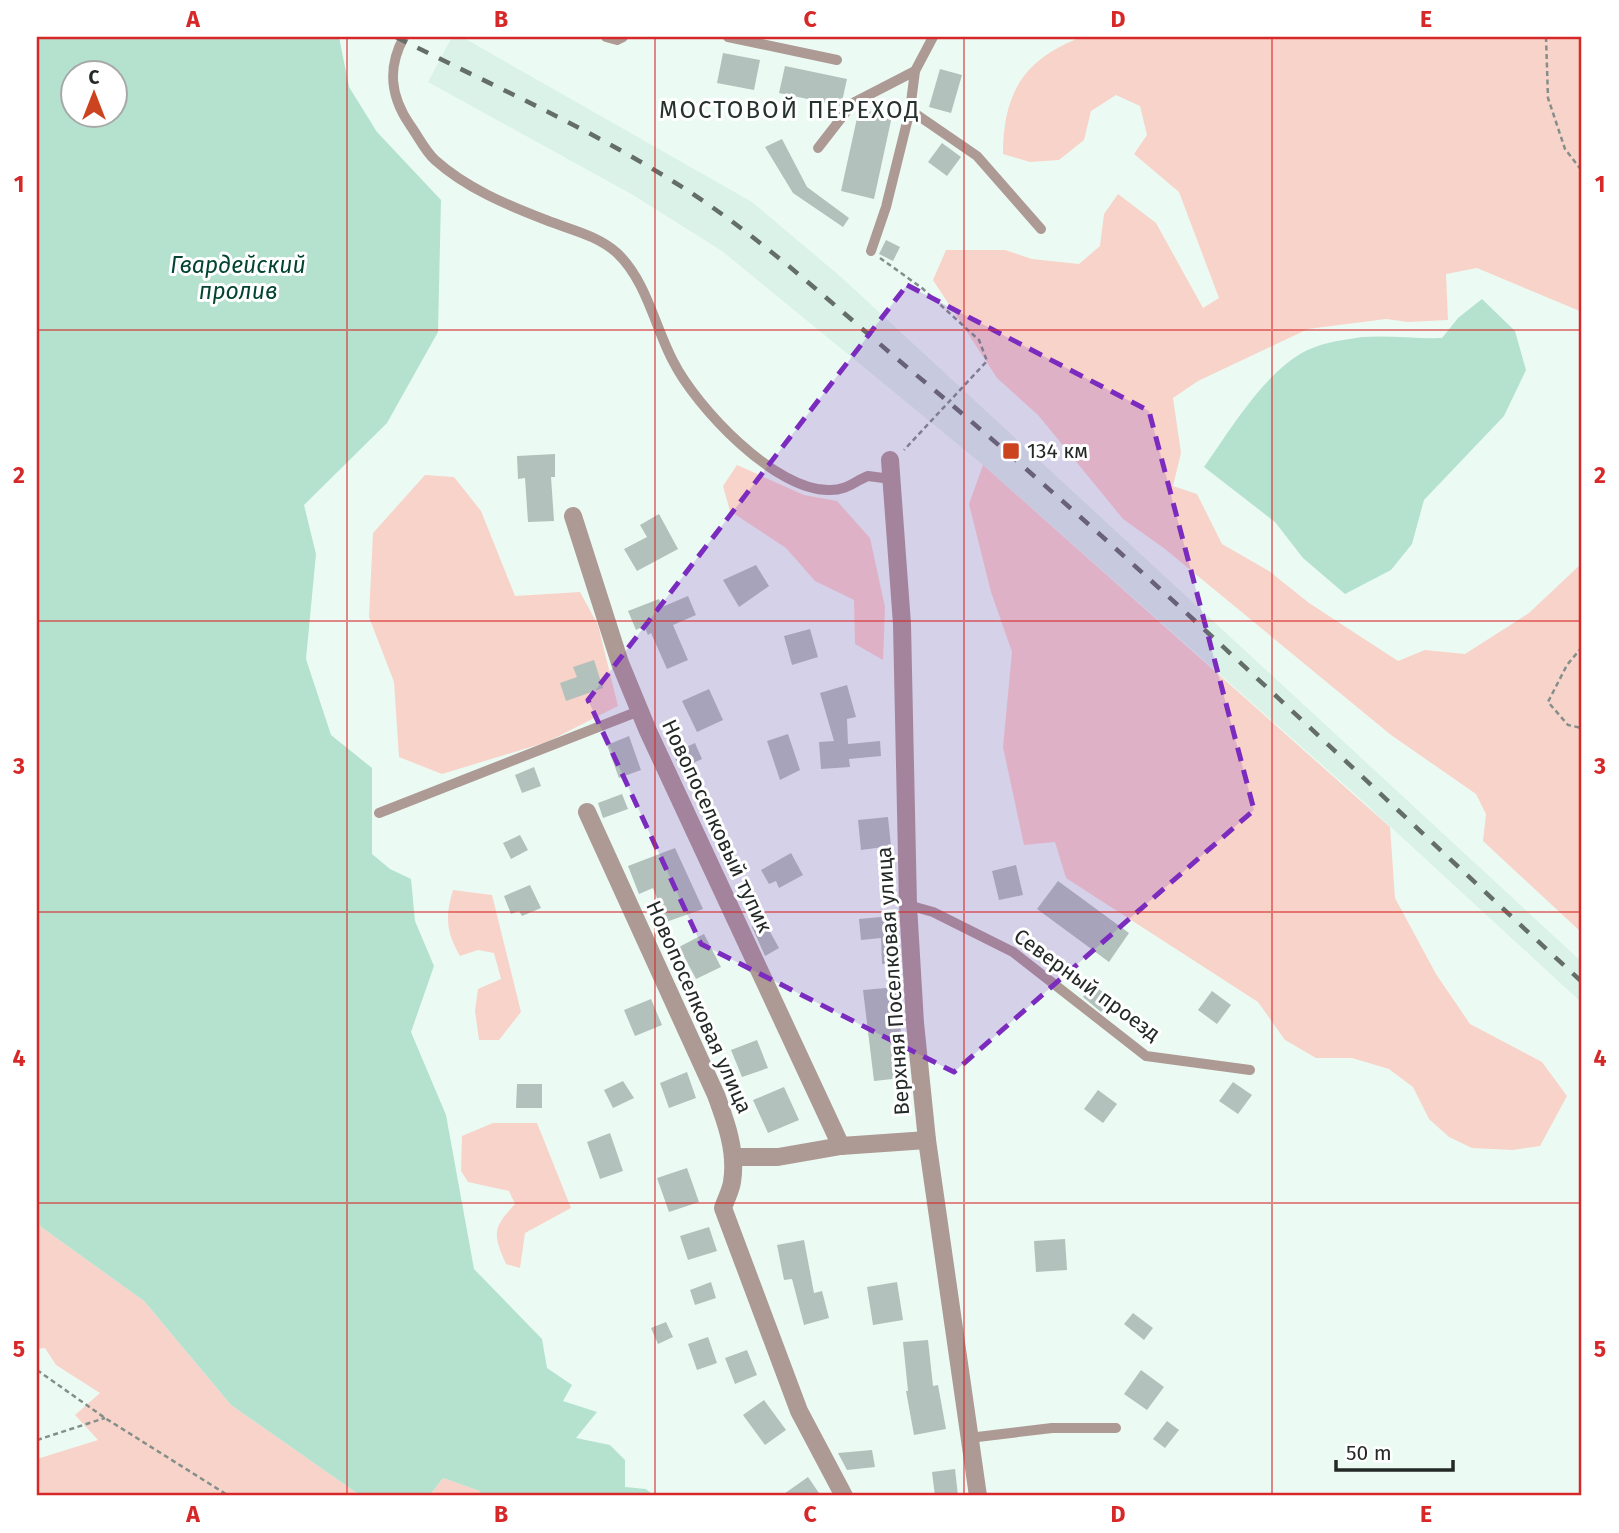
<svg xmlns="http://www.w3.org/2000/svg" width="1619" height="1533" font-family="'Fira Sans',sans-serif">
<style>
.built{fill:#daf2e7}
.green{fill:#f8d3c9}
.water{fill:#b4e2cf;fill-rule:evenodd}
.building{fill:#b2c1bb}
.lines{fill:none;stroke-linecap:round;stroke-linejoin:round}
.path{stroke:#848f8a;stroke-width:2.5;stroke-dasharray:5 3.5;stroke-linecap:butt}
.service{stroke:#ae9a95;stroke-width:10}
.minor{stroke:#ae9a95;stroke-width:18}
.rail{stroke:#646d69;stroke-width:4.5;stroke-dasharray:12 12;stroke-linecap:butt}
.marked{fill:#7b2cbf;fill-opacity:0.2;stroke:#7b2cbf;stroke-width:5;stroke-dasharray:14 9;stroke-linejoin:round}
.grid{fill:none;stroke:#d62828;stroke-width:2;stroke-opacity:0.55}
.poi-dot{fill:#cc4320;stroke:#fff;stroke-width:2.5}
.labels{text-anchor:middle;stroke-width:6;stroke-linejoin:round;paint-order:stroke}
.poi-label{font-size:21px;fill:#232927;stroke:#fff;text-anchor:start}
.street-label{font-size:21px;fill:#232927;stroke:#fff}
.water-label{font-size:23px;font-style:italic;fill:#044432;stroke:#fff}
.quarter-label{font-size:24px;letter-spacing:2px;fill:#26322d;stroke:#fff}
.neatline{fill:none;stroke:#d62828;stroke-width:2.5}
.grid-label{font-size:23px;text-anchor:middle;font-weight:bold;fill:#d62828}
</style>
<rect width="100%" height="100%" fill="#ebfbf4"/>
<!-- built -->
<polygon class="built" points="452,37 462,37 752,202 841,277 1582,962 1582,1003 1355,794 983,465 722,251 633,195 428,82"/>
<!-- green -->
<g class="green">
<path d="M 1082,37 L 1582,37 L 1582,312 L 1477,268 L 1446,274 L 1448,320 L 1408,322 L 1386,319 L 1308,329 L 1198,381 L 1173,398 L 1181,453 L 1173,486 L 1197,494 L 1222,544 L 1269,571 L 1309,603 L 1398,661 L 1425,650 L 1465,654 L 1529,613 L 1582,563 L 1582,933 L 1483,841 L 1486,814 L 1476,794 L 1391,735 L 1165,549 L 1123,519 L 1038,415 L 997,378 L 933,280 L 946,250 L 1005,250 L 1032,259 L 1079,264 L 1100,246 L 1104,214 L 1118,194 L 1156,223 L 1203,308 L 1219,298 L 1179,192 L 1134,154 L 1147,135 L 1140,106 L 1116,95 L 1091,111 L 1084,140 L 1059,160 L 1030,162 L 1003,154 C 1003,92 1025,58 1082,37 Z"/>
<polygon points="737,465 804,495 837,501 870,538 885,607 883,660 855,644 854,600 815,581 786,548 730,511 723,486"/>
<polygon points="983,465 1390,827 1395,898 1436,974 1470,1024 1542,1062 1567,1096 1540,1146 1513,1150 1472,1148 1449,1137 1429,1119 1413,1087 1389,1069 1352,1058 1316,1058 1285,1040 1258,1002 1066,878 1055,842 1024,845 1003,747 1012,652 991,592 969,504"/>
<polygon points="425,475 454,477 481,511 515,596 580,592 598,625 618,706 547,742 442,774 399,757 394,682 369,617 373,533"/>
<path d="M 453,890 L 492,895 L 521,1012 L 499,1040 L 479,1040 L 475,1011 L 478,989 L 501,979 L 494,953 L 478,950 L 460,956 C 446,931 445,917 453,890 Z"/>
<path d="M 493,1123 L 537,1123 L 571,1208 L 525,1233 L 520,1268 L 506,1264 C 493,1234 492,1229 515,1204 L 509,1191 L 468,1182 L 461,1171 L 462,1136 Z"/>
<polygon points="37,1224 144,1301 231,1405 361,1496 37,1496 37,1459 98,1440 75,1415 100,1393 56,1365 45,1348 37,1349"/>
<polygon points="443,1478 481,1491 480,1496 429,1496"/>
</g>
<!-- water -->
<g class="water">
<path d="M 37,37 L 339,37 L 349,87 L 377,132 L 441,200 L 438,332 L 387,423 L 304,505 L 316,554 L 306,659 L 331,735 L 372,768 L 372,854 L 390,869 L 411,879 L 415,921 L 434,966 L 411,1032 L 446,1115 L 474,1269 L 542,1339 L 547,1368 L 572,1385 L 563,1401 L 597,1412 L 576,1438 L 610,1445 L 625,1460 L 625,1487 L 646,1489 L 654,1496 L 480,1496 L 480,1491 L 443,1478 L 429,1496 L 361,1496 L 231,1405 L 144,1301 L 37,1224 ZM 74,74 L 116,74 L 116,116 L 74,116 Z"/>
<path d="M 1482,299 L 1515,331 L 1526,370 L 1504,416 L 1424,500 L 1412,544 L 1391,570 L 1345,594 L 1303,558 L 1275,522 L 1204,467 C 1231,429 1260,379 1300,354 C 1318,343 1342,340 1362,337 C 1388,335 1416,339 1442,338 L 1458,318 Z"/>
</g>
<!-- building -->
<g class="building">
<polygon points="723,53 760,60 754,90 717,83"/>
<polygon points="785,66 847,79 841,106 779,93"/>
<polygon points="940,69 962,75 951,113 929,107"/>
<polygon points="859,109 892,116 874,199 841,191"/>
<polygon points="782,139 807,187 849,218 843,227 793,193 765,147"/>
<polygon points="942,143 961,157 947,176 928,162"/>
<polygon points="886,240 900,247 893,261 879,254"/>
<polygon points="555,454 555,477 551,477 554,521 528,522 525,478 518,479 517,456"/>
<polygon points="659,514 678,549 637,571 624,549 647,537 640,525"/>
<polygon points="756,565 769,586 739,607 723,580"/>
<polygon points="688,596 696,615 673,625 688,660 667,669 651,633 648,635 644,626 636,630 628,611 659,599 662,607"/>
<polygon points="810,629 818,657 792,665 784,636"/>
<polygon points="594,660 603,688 566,701 560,683 577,677 573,667"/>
<polygon points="847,685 856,717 847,719 848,744 880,741 881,756 849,759 850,767 821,769 819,742 834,741 820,693"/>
<polygon points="709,689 723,720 697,732 682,701"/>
<polygon points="788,734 800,770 780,780 767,741"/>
<polygon points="629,736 641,770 619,778 607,745"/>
<polygon points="695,743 702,759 680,769 673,753"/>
<polygon points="534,767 541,786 522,793 515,775"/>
<polygon points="622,794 628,809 603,818 598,803"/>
<polygon points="888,817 891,846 861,850 858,820"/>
<polygon points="520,835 528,850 511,859 503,843"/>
<polygon points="675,848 703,909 666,922 653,888 639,894 628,866"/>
<polygon points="791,853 803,875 779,888 776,881 769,884 761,870"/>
<polygon points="1016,865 1023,895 999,900 992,871"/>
<polygon points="1058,881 1129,933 1109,962 1037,909"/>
<polygon points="530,885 541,908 522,916 519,911 511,914 504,896"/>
<polygon points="891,916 893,940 899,939 900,963 882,964 881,938 861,940 859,919"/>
<polygon points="764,921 779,948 765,956 752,927"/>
<polygon points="704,934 721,967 696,979 679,947"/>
<polygon points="1092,984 1111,998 1101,1012 1083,997"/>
<polygon points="897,987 901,1033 905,1033 906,1051 900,1051 902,1078 874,1081 863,990"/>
<polygon points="1212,991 1231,1005 1217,1024 1198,1010"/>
<polygon points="651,999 662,1025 635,1036 624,1010"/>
<polygon points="757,1040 768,1068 742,1077 731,1050"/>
<polygon points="687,1072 696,1098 669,1108 660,1083"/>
<polygon points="623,1081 634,1098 613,1108 604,1090"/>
<polygon points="1233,1082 1252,1095 1238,1114 1219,1101"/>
<polygon points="517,1084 542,1084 542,1108 516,1108"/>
<polygon points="784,1087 799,1120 768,1133 753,1100"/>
<polygon points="1098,1090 1117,1104 1103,1123 1084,1109"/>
<polygon points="610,1133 623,1171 600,1179 587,1142"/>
<polygon points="687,1168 699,1202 669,1212 657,1178"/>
<polygon points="709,1227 717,1251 688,1260 680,1236"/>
<polygon points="1065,1239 1067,1270 1036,1272 1034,1241"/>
<polygon points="804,1240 814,1293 822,1291 829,1318 804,1325 792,1279 784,1280 777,1245"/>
<polygon points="711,1282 716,1298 695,1305 690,1290"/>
<polygon points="897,1282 903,1320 873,1325 867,1287"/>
<polygon points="1133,1313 1153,1328 1144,1340 1124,1324"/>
<polygon points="666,1322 673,1337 658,1344 651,1328"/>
<polygon points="708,1337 717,1363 697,1370 688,1344"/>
<polygon points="928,1340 933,1386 938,1385 946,1429 914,1435 906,1391 908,1391 903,1342"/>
<polygon points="747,1350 757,1375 735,1384 725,1358"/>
<polygon points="1141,1370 1164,1387 1147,1410 1124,1394"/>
<polygon points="764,1400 786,1430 765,1445 743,1415"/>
<polygon points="1167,1421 1179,1430 1165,1448 1153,1439"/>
<polygon points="872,1450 875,1467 847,1470 838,1453"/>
<polygon points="955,1469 958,1496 935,1496 932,1472"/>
<polygon points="808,1477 821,1496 781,1496"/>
</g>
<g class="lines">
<!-- path -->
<g class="path">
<polyline points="1546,37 1548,98 1565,149 1582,171"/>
<polyline points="880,258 922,288 979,340 987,361 904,450"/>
<polyline points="1582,647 1567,665 1548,702 1568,725 1582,728"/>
<polyline points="37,1370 105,1418 229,1496"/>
<polyline points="37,1440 105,1418"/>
</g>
<!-- service -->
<g class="service">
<path d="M 404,37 C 387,68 390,96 410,125 C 418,136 425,151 435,160 C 466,188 507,205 546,220 C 571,230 597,235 617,253 C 646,280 655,327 673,361 C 696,407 776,492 830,490 C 847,490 853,482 868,476 L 891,479"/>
<polyline points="606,37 617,40 623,37"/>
<polyline points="728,37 837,60"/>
<polyline points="910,110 977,156 1041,229"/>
<polyline points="818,148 853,103 915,71"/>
<polyline points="871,251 886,207 910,110 915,71 933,37"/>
<polyline points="379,813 639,711"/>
<polyline points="908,905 933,912 1013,952 1146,1056 1250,1070"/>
<polyline points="969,1438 1052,1428 1116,1428"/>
</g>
<!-- minor -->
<g class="minor">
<polyline points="890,460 902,624 908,905 915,1023 927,1140 978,1496"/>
<polyline points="573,516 620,663 648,731 841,1146"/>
<path d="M 587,812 L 716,1095 C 726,1122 737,1152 732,1182 C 731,1190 726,1199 723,1208 L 799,1411 L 844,1496"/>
<polyline points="733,1157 778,1157 841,1146 927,1140"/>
</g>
<!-- rail -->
<path class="rail" d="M 396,37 C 489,84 585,126 674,182 C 760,235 836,308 914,373 C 1145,566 1361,778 1582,982"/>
</g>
<!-- marked area -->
<path class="marked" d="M 907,285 L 1149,411 L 1254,810 L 954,1072 L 701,944 L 588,700 Z"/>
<!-- grid -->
<path class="grid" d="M 347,37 L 347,1496M 655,37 L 655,1496M 964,37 L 964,1496M 1272,37 L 1272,1496M 37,330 L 1582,330M 37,621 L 1582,621M 37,912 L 1582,912M 37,1203 L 1582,1203"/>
<!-- markers -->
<rect class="poi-dot" x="1002" y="442" width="18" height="18" rx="3.5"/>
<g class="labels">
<!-- poi labels -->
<g class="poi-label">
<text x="1027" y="458">134 км</text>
</g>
<!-- street labels -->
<g class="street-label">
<text transform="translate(717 826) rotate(65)" y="7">Новопоселковый тупик</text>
<text transform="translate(893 981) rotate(-94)" y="7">Верхняя Поселковая улица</text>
<text transform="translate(1087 985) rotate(36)" y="7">Северный проезд</text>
<text transform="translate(699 1007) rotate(66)" y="7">Новопоселковая улица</text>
</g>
<!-- water labels -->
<g class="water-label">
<text x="238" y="273">Гвардейский<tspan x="238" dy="26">пролив</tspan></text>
</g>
<!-- quarter labels -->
<g class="quarter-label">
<text x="790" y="118">МОСТОВОЙ ПЕРЕХОД</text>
</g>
</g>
<!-- border -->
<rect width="1619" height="1533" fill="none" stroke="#ffffff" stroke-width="77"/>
<!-- north arrow -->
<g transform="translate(94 94)"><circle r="33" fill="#ffffff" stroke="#a7a9a9" stroke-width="2"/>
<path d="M0-5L12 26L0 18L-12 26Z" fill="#cc4320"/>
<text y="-10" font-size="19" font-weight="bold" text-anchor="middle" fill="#232927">С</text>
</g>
<!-- scale -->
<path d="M1336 1460v10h117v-10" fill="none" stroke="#232927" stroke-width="3.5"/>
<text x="1346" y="1460" font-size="21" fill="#232927" stroke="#ffffff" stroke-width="5" paint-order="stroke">50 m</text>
<rect x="38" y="38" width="1542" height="1456" class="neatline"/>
<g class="grid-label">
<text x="193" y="27">A</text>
<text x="501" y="27">B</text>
<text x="810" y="27">C</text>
<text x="1118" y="27">D</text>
<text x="1426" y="27">E</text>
<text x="19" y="192">1</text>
<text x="1600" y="192">1</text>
<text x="19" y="483">2</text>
<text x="1600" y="483">2</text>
<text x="19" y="774">3</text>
<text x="1600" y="774">3</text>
<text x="19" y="1066">4</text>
<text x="1600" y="1066">4</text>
<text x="19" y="1357">5</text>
<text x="1600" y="1357">5</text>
<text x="193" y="1522">A</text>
<text x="501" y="1522">B</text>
<text x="810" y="1522">C</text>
<text x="1118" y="1522">D</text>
<text x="1426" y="1522">E</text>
</g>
</svg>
